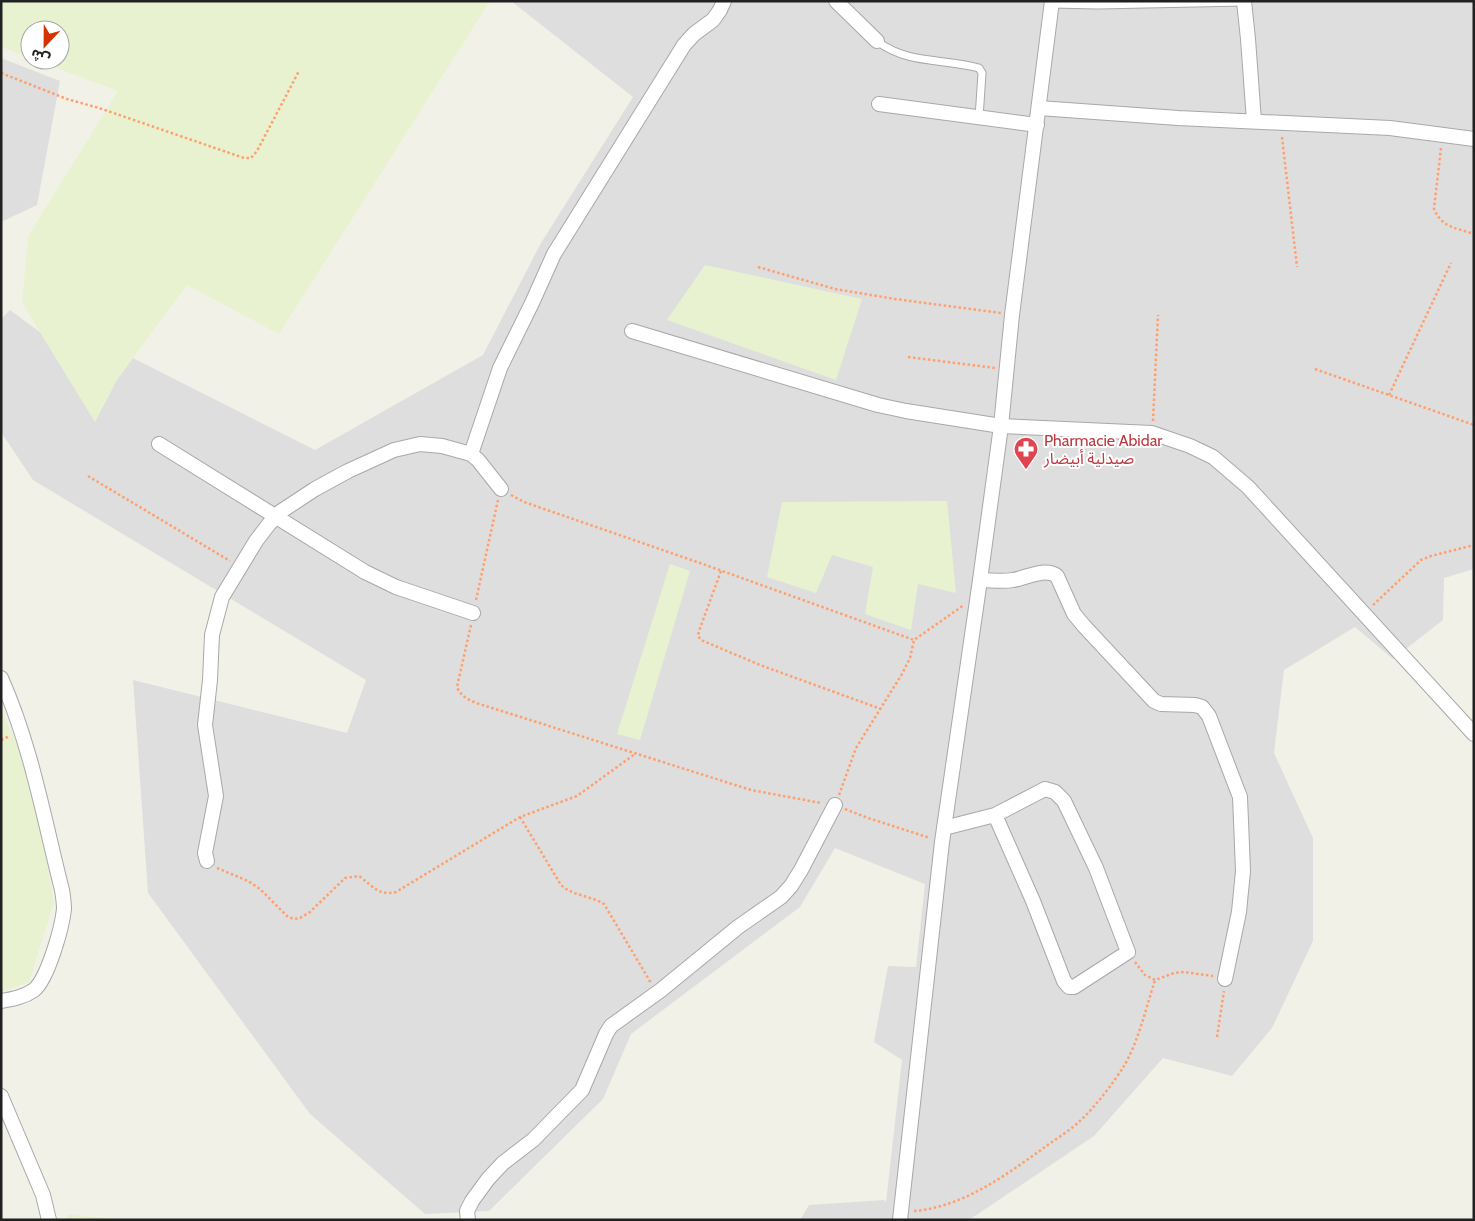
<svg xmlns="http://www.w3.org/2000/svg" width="1475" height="1221" font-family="Cabin,'Noto Sans Arabic',sans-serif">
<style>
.residential{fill:#dfdede}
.farmland{fill:#e8f2d1}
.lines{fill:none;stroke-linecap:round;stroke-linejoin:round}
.service-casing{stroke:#a8a8a8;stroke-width:9}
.minor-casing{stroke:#a8a8a8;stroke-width:16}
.path{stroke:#ff9f6c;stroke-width:2.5;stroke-dasharray:2.5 2.5;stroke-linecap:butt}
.service{stroke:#fff;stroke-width:7}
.minor{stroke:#fff;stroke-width:14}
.labels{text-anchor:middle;stroke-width:4;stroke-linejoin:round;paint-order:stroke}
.health-label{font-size:16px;fill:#be3a42;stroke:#fff;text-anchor:start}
</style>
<rect width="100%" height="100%" fill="#f2f1e7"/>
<!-- residential -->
<g class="residential">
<polygon points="511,1 1474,1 1474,569 1444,578 1443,620 1393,659 1355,627 1284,670 1274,753 1313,838 1313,941 1272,1028 1232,1076 1163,1058 1094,1136 972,1218 962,1220 800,1220 809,1205 884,1200 886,1202 902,1060 874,1042 888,966 916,967 925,884 835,848 800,907 631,1034 603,1099 489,1211 425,1214 310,1114 148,893 133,680 347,733 366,680 33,480 1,432 1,319 10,310 99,376 115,349 315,450 483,355 541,243 633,97"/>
<polygon points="1,58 60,81 37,205 1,222"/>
</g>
<!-- farmland -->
<g class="farmland">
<polygon points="1,1 490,1 279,334 187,285 117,380 95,422 22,303 28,236 118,91 35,60 60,60 60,30 30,30 30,58 1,47"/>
<polygon points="705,265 862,299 836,380 667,320"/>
<polygon points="947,501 956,593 918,584 911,630 865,614 873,567 832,555 816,593 767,577 782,502"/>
<polygon points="670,564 690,571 640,740 617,734"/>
<polygon points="1,709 32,777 54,902 29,982 1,992"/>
<polygon points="67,1214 119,1220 67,1220"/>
</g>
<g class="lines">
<defs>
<g id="service">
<polyline points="1052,4 1098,5 1244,2"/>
<path d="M 877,41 C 908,65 944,58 979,68 L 982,73 L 979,118"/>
</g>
<g id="minor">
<polyline points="836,1 877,41"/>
<polyline points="1244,1 1248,39 1254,121"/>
<polyline points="879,104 1037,125"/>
<polyline points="1039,108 1178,118 1390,128 1474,139"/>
<polyline points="632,331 878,405 906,411 1001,426 1152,433 1190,446 1213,457 1248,487 1474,734"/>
<polyline points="159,444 365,572 396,587 473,613"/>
<polyline points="471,454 500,368 532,303 554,254 684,45 694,34 713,20 720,10 724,1"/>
<path d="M 980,580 C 991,580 1002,582 1013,580 C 1026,578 1045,567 1057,576 L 1074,614 L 1084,626 L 1154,701 L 1161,704 L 1195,705 L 1202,707 L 1209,716 L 1240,797 L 1241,821 L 1243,871 L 1239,912 L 1225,979"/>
<path d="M 1,678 C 31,745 44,819 62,890 C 63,896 64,903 64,909 C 62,928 48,978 34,990 C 24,997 13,999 1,1001"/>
<polyline points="944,828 995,815 1045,789 1055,792 1064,801 1096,868 1128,952 1074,987 1069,987 1064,981 1033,901 995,815"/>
<polyline points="207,861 205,853 216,796 205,725 210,680 212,635 222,597 256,541 269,524 280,512 315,489 348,471 394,450 420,444 442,446 471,454 478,460 501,489"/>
<polyline points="1,1096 43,1195 49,1220"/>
<polyline points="468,1220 467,1211 472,1201 488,1179 503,1163 533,1140 582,1090 606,1034 611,1026 661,990 738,927 781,897 791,886 801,870 835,805"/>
<polyline points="900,1220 942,842 980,580 1001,426 1012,315 1052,1"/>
</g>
</defs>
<!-- service casing -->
<use href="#service" class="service-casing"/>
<!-- minor casing -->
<use href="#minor" class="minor-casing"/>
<!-- path -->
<g class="path">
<polyline points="1,73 67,99 99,108 244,158 251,158 257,151 299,71"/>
<polyline points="1282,137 1297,267"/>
<path d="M 1441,148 L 1434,209 C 1442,228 1457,228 1474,234"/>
<polyline points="758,267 835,289 895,299 1001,313"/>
<polyline points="908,357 995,368"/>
<polyline points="1315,369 1474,425"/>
<polyline points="1389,395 1451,263"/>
<polyline points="1153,421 1158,315"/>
<polyline points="88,476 230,561"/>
<polyline points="511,495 524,502 700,563 914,640"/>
<polyline points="721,571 699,631 698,636 701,640 760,665 881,709"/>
<polyline points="476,600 498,500"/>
<polyline points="1373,605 1421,560 1431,556 1474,545"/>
<path d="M 471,625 L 457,687 C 462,700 477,703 489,707 L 751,790 L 821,803"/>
<polyline points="1,740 10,736"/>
<polyline points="839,795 856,748 902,674 910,658 914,640 964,605"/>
<polyline points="845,809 868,818 930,838"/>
<path d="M 520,817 L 561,885 C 573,896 589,895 604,904 L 651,983"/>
<path d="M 217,868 L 248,881 L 260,889 L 288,917 L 294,919 L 300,918 L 310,912 L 345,878 L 359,876 C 373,886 378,896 396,892 L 520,817 L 577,796 L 635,754"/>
<polyline points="1135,962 1145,975 1155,980 1174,973 1184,972 1213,976"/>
<polyline points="1217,1037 1224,991"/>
<path d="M 914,1211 C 963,1207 1006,1175 1045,1147 C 1057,1138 1071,1130 1081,1120 C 1096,1106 1114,1082 1124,1066 C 1139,1040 1146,1008 1155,980"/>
</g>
<!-- service -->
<use href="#service" class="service"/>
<!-- minor -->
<use href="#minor" class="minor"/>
</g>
<!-- icons -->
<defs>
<symbol id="pharmacy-pin" viewBox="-11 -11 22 30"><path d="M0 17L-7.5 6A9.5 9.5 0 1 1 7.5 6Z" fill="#e0444e" stroke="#fff"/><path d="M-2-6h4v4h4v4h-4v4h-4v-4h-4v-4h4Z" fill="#fff"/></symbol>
</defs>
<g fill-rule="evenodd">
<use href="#pharmacy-pin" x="1012" y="435" width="28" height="38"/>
</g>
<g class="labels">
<!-- health labels -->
<g class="health-label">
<text x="1044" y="446">Pharmacie Abidar<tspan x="1044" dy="18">صيدلية أبيضار</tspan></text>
</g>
</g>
<!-- border -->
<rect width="1475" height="1221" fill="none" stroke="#212121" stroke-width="5"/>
<!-- north arrow -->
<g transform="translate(45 45) rotate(202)"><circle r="24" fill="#ffffff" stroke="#a6a6a6"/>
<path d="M0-4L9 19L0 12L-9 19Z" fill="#d33400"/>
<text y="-8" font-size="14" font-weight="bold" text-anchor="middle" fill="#212121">ش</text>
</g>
</svg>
